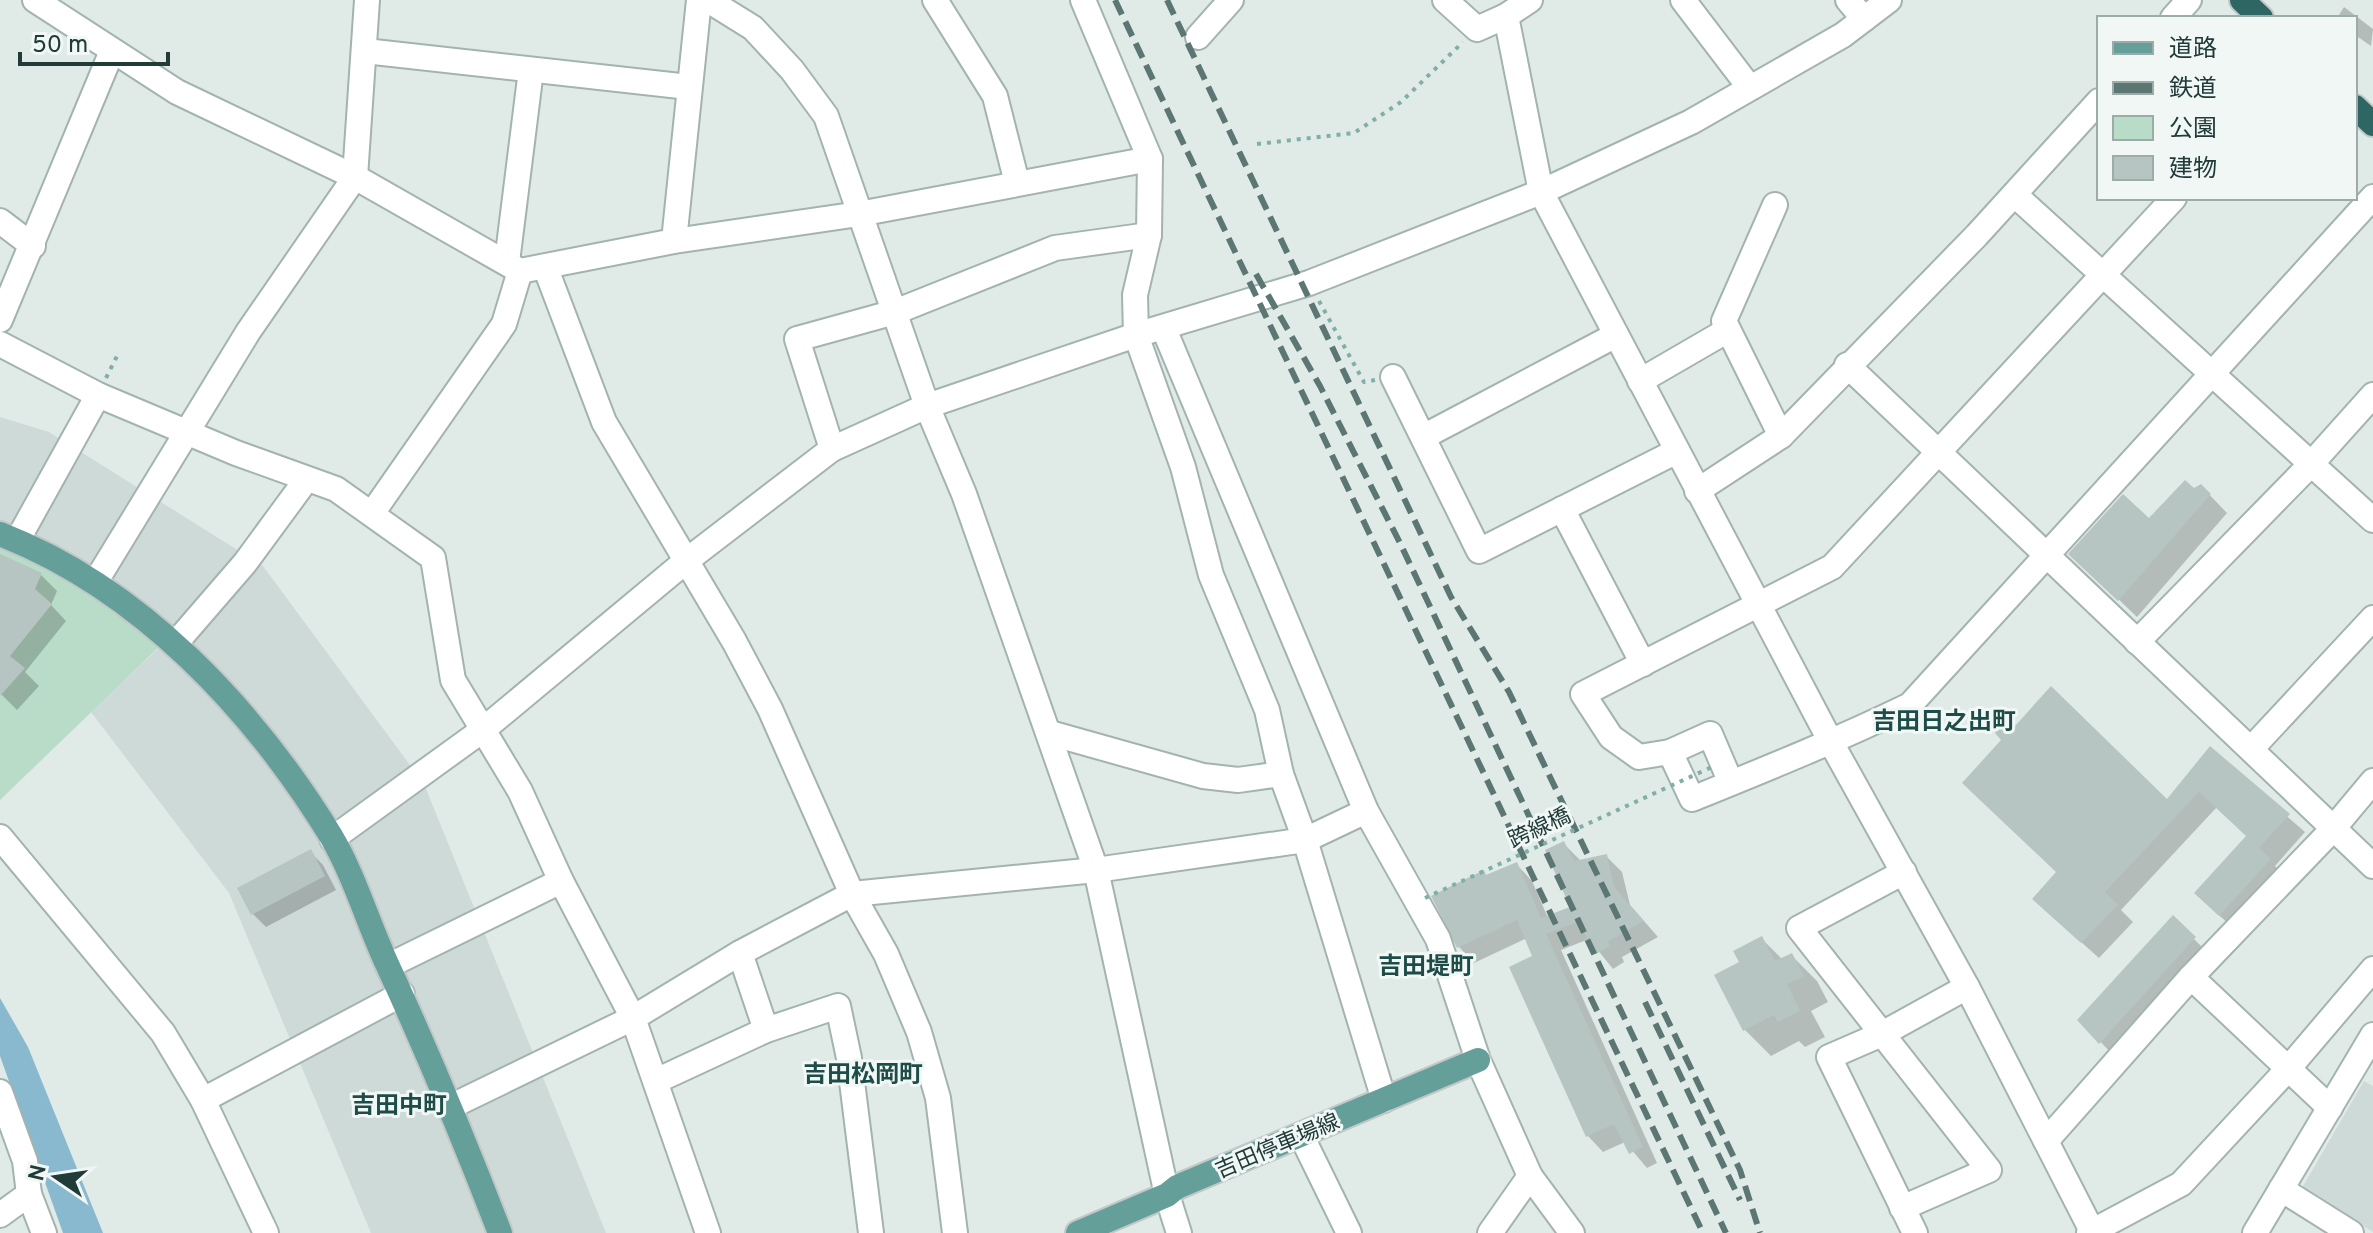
<svg xmlns="http://www.w3.org/2000/svg" width="2373" height="1233" font-family="Overpass,'Noto Sans JP',sans-serif">
<style>
.built{fill:#cedad7}
.green{fill:#b9dcc8}
.water{fill:#89b9cf}
.shadow{fill:#0003}
.building{fill:#b6c5c1}
.lines{fill:none;stroke-linecap:round;stroke-linejoin:round}
.minor-casing{stroke:#a3b3b0;stroke-width:28}
.major-casing{stroke:#c1c8c7;stroke-width:28}
.highway-casing{stroke:#c1c8c7;stroke-width:28}
.path{stroke:#81aea7;stroke-width:4;stroke-dasharray:4 6;stroke-linecap:butt}
.minor{stroke:#fff;stroke-width:24}
.major{stroke:#659f99;stroke-width:24}
.highway{stroke:#2e6663;stroke-width:24}
.rail{stroke:#5b7673;stroke-width:6;stroke-dasharray:16 8;stroke-linecap:butt}
.path-bridge{stroke:#81aea7;stroke-width:4;stroke-dasharray:4 6;stroke-linecap:butt}
.labels{text-anchor:middle;stroke-width:6;stroke-linejoin:round;paint-order:stroke}
.street-label{font-size:22px;fill:#213b38;stroke:#f0f7f5}
.neighbourhood-label{font-size:24px;font-weight:bold;fill:#1e4c48;stroke:#f0f7f5}
</style>
<rect width="100%" height="100%" fill="#e0ebe8"/>
<!-- built -->
<g class="built">
<polygon points="0,417 49,432 263,566 424,784 606,1233 371,1233 229,893 91,712 161,646 0,546"/>
<polygon points="2364,1081 2373,1086 2373,1232 2302,1188"/>
</g>
<!-- green -->
<polygon class="green" points="0,546 90,590 161,645 0,800"/>
<!-- water -->
<polygon class="water" points="0,998 28,1047 103,1233 63,1233 0,1056"/>
<!-- shadow -->
<g class="shadow">
<polygon points="2344,7 2373,29 2371,46 2355,35 2355,18 2337,18"/>
<polygon points="2201,486 2227,513 2137,617 2089,571 2149,520"/>
<polygon points="0,556 41,575 57,591 51,605 66,621 25,672 39,686 17,710 0,693"/>
<polygon points="2210,749 2305,832 2275,866 2286,877 2237,931 2213,910 2248,837 2217,807 2121,910 2133,922 2099,958 2052,916 2167,802"/>
<polygon points="1563,843 1581,861 1606,856 1622,872 1630,905 1658,937 1622,957 1624,962 1613,969 1589,939 1561,950 1657,1163 1647,1168 1625,1142 1603,1152 1588,1136 1527,938 1474,963 1459,947 1484,873 1488,877 1517,865 1532,881 1548,918 1573,908"/>
<polygon points="310,852 323,865 336,890 266,927 253,914 240,889"/>
<polygon points="2173,918 2207,952 2113,1055 2080,1020"/>
<polygon points="1762,939 1783,960 1791,955 1817,981 1828,1002 1811,1011 1825,1037 1805,1047 1799,1041 1771,1056 1745,1030 1742,963"/>
</g>
<!-- building -->
<g class="building">
<polygon points="2185,480 2194,488 2201,484 2211,494 2118,601 2068,554 2123,494 2149,518"/>
<polygon points="0,554 42,573 35,589 52,604 10,656 25,668 0,696"/>
<polygon points="2051,686 2167,799 2210,746 2290,814 2259,848 2271,859 2219,916 2194,893 2246,836 2199,792 2105,892 2118,905 2081,943 2032,899 2056,872 1962,783 2001,740 1995,733 2006,719 2015,726"/>
<polygon points="1564,841 1574,861 1607,854 1614,887 1644,921 1608,941 1610,946 1596,954 1578,922 1546,934 1643,1147 1629,1154 1614,1124 1586,1137 1509,967 1532,956 1517,920 1457,948 1431,896 1484,870 1486,875 1517,862 1541,918 1570,907 1545,850"/>
<polygon points="311,849 325,876 251,915 237,888"/>
<polygon points="2173,915 2196,937 2099,1044 2077,1020"/>
<polygon points="1762,936 1775,961 1792,953 1804,976 1787,984 1800,1011 1778,1022 1774,1015 1743,1031 1714,975 1739,962 1733,951"/>
</g>
<g class="lines">
<defs>
<g id="minor">
<polyline points="35,0 177,92 355,177 520,271 674,241 859,214 1150,159 1083,0"/>
<polyline points="708,0 753,28 792,70 826,116 927,406 964,494 1096,870 1167,1195 1179,1233"/>
<polyline points="935,0 995,96 1017,183"/>
<polyline points="1445,0 1477,29 1506,16 1530,0"/>
<polyline points="1683,0 1750,88"/>
<polyline points="1848,0 1864,19"/>
<polyline points="1506,16 1541,192 1833,746 1967,987 2093,1233"/>
<polyline points="2173,18 2189,0"/>
<polyline points="1198,37 1231,0"/>
<polyline points="365,51 689,87"/>
<polyline points="1150,159 1149,235 1135,295 1136,335 1183,467 1211,575 1267,710 1281,774 1305,840 1384,1100"/>
<polyline points="2015,195 2373,520"/>
<polyline points="1775,205 1724,321 1781,436"/>
<polyline points="0,221 33,246"/>
<polyline points="674,241 699,0"/>
<polyline points="507,262 531,70"/>
<polyline points="546,269 604,422 734,641 770,709 852,894 886,954 919,1032 938,1098 955,1233"/>
<polyline points="0,320 112,51"/>
<polyline points="1164,329 1366,811 1438,939 1478,1060 1530,1176 1572,1233"/>
<polyline points="0,344 98,395 236,453 336,489 433,558 453,680 520,791 561,881 633,1018 708,1233"/>
<polyline points="1847,365 2373,866"/>
<polyline points="1393,377 1479,551 1677,451"/>
<polyline points="1640,381 1728,330"/>
<polyline points="1423,437 1616,335"/>
<polyline points="832,449 797,339 895,312 1055,248 1149,235"/>
<polyline points="1697,491 1781,436 1977,235 2099,101"/>
<polyline points="1562,509 1643,664"/>
<polyline points="373,512 504,324 520,271"/>
<polyline points="17,541 98,395"/>
<polyline points="96,581 248,332 355,177 367,0"/>
<polyline points="2137,642 2312,463 2373,395"/>
<polyline points="175,644 245,563 306,480"/>
<polyline points="1050,733 1203,776 1238,780 1281,774"/>
<polyline points="2251,749 2373,618"/>
<polyline points="1670,752 1639,757 1611,737 1583,694 1832,567 2174,198"/>
<path d="M 1731,783 L 1710,734 L 1670,752 L 1692,799 C 1766,769 1838,740 1910,705 L 2373,197"/>
<polyline points="0,837 163,1033 203,1100 266,1233"/>
<polyline points="332,839 484,729 686,561 832,449 927,406 1136,335 1309,283 1541,192 1691,122 1843,35 1889,0"/>
<polyline points="740,953 766,1030"/>
<polyline points="388,966 561,881"/>
<polyline points="2191,977 2330,1108"/>
<polyline points="656,1081 766,1030 838,1006 849,1058 871,1233"/>
<polyline points="0,1092 25,1161 29,1194 44,1233"/>
<polyline points="203,1100 402,994"/>
<polyline points="452,1106 633,1018 740,953 852,894 1096,870 1305,840 1366,811"/>
<polyline points="1301,1135 1349,1233"/>
<polyline points="2046,1141 2191,977 2332,830 2373,781"/>
<polyline points="2281,1189 2351,1233"/>
<polyline points="1902,1208 1989,1170 1799,928 1904,872"/>
<polyline points="0,1215 29,1194"/>
<polyline points="1490,1233 1530,1176"/>
<polyline points="1915,1233 1829,1057 1882,1034 1967,987"/>
<polyline points="2089,1233 2181,1184 2288,1069 2373,969"/>
<polyline points="2255,1233 2373,1035"/>
</g>
<g id="major">
<path d="M 0,534 C 141,589 253,709 331,836 C 354,875 368,923 387,964 C 428,1053 465,1142 500,1233"/>
<polyline points="1078,1233 1167,1195 1177,1187 1478,1060"/>
</g>
<g id="highway">
<polyline points="2242,0 2261,18"/>
<polyline points="2355,107 2373,124"/>
</g>
</defs>
<!-- minor casing -->
<use href="#minor" class="minor-casing"/>
<!-- major casing -->
<use href="#major" class="major-casing"/>
<!-- highway casing -->
<use href="#highway" class="highway-casing"/>
<!-- path -->
<g class="path">
<polyline points="1257,144 1354,133 1401,102 1463,42"/>
<polyline points="1319,301 1364,382 1375,380"/>
<polyline points="106,378 119,352"/>
</g>
<!-- minor -->
<use href="#minor" class="minor"/>
<!-- major -->
<use href="#major" class="major"/>
<!-- highway -->
<use href="#highway" class="highway"/>
<!-- rail -->
<g class="rail">
<polyline points="1115,0 1703,1233"/>
<polyline points="1167,0 1451,597 1509,692 1740,1170 1760,1233"/>
<polyline points="1256,274 1320,386 1400,543 1726,1233"/>
<polyline points="1645,1002 1740,1200"/>
</g>
<!-- path-bridge -->
<polyline class="path-bridge" points="1425,898 1712,767"/>
</g>
<g class="labels">
<!-- street labels -->
<g class="street-label">
<text transform="translate(1539 827) rotate(-25)" y="8">跨線橋</text>
<text transform="translate(1277 1145) rotate(-23)" y="8">吉田停車場線</text>
</g>
<!-- neighbourhood labels -->
<g class="neighbourhood-label">
<text x="1944" y="729">吉田日之出町</text>
<text x="1426" y="974">吉田堤町</text>
<text x="863" y="1082">吉田松岡町</text>
<text x="399" y="1113">吉田中町</text>
</g>
</g>
<!-- legend -->
<rect x="2097" y="16" width="260" height="184" fill="#f0f7f5" stroke="#9daca9" stroke-width="2"/>
<rect x="2113" y="42" width="40" height="12" fill="#659f99" stroke="#9daca9" stroke-width="2"/>
<text x="2169" y="56" font-size="24" fill="#213b38">道路</text>
<rect x="2113" y="82" width="40" height="12" fill="#5b7673" stroke="#9daca9" stroke-width="2"/>
<text x="2169" y="96" font-size="24" fill="#213b38">鉄道</text>
<rect x="2113" y="116" width="40" height="24" fill="#b9dcc8" stroke="#9daca9" stroke-width="2"/>
<text x="2169" y="136" font-size="24" fill="#213b38">公園</text>
<rect x="2113" y="156" width="40" height="24" fill="#b6c5c1" stroke="#9daca9" stroke-width="2"/>
<text x="2169" y="176" font-size="24" fill="#213b38">建物</text>
<!-- north arrow -->
<g transform="translate(56 1177) rotate(283)" stroke="#f0f7f5" stroke-width="6" paint-order="stroke">
<path d="M0-6L14 30L0 20L-14 30Z" fill="#213b38"/>
<text y="-12" font-size="22" font-weight="bold" text-anchor="middle" fill="#213b38">N</text>
</g>
<!-- scale -->
<path d="M20 52v12h148v-12" fill="none" stroke="#213b38" stroke-width="4"/>
<text x="32" y="52" font-size="24" fill="#213b38" stroke="#f0f7f5" stroke-width="6" paint-order="stroke">50 m</text>
</svg>
